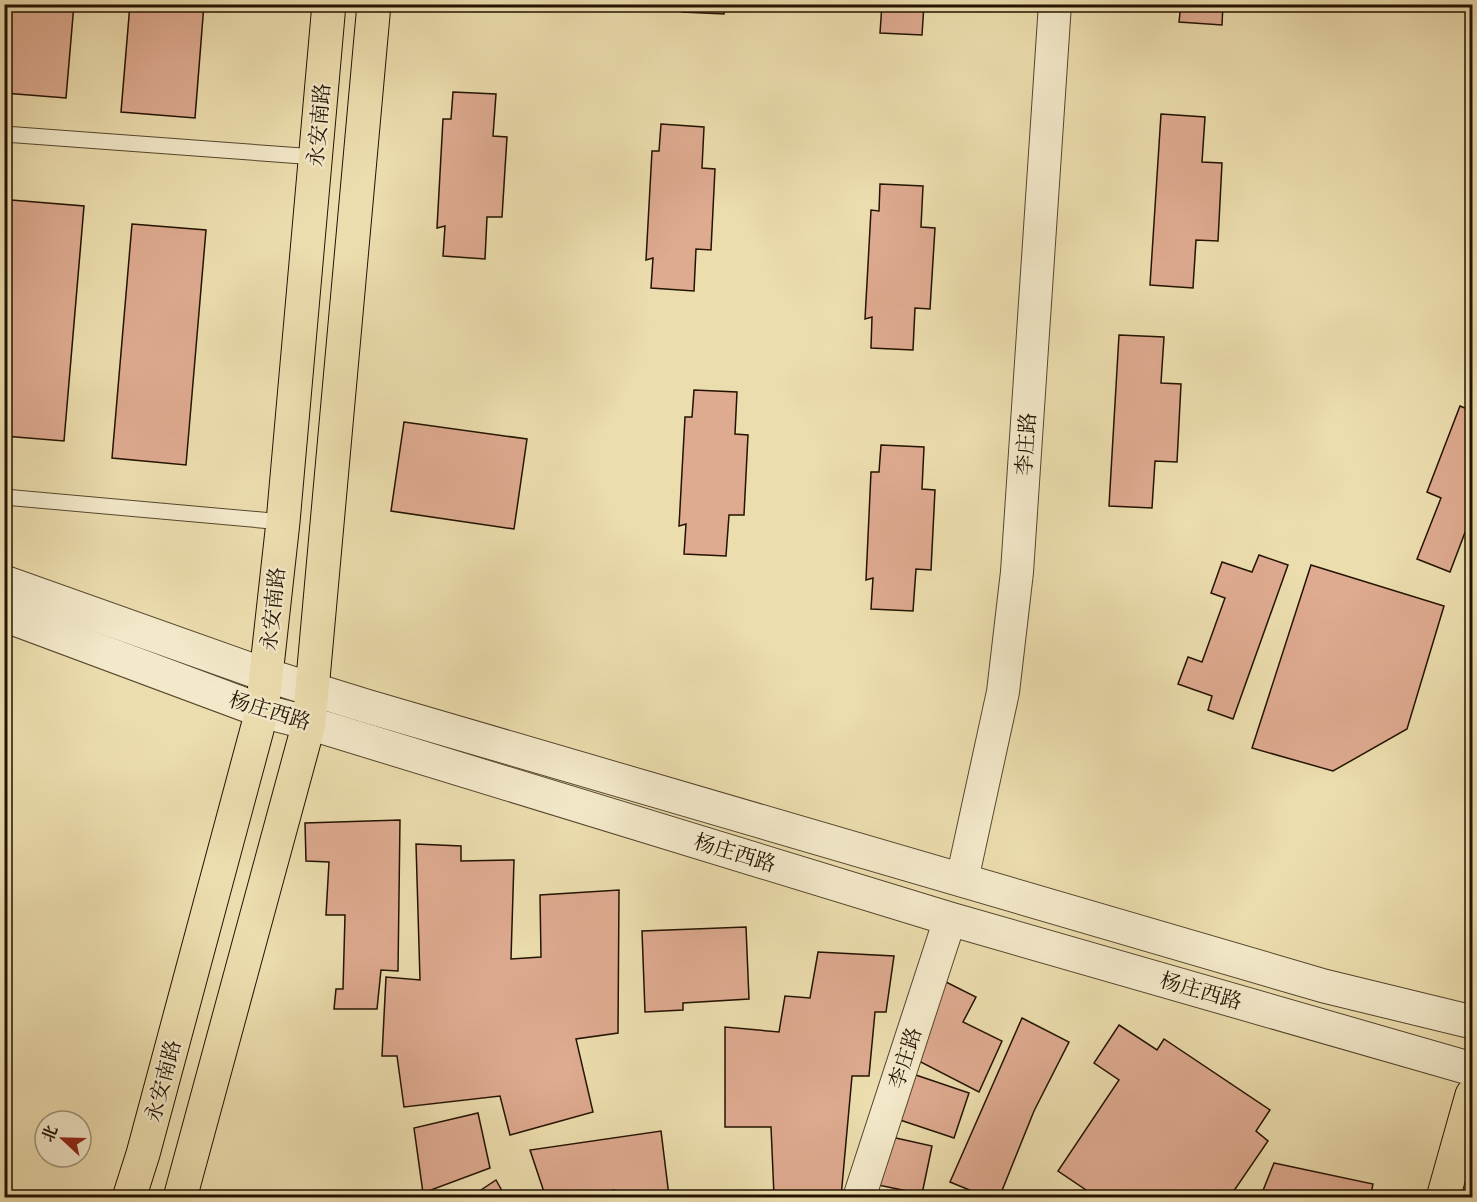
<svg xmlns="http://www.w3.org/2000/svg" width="1477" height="1202" font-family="'Gentium Book Plus','Noto Serif SC',serif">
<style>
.building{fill:#deaa90;stroke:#231300;stroke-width:1.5}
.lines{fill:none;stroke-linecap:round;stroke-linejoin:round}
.service-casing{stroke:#55462c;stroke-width:17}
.minor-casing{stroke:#55462c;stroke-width:34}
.tertiary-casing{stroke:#55462c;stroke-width:35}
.primary-casing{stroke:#231300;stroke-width:35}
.service{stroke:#f3e9ca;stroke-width:15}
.minor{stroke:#f3e9ca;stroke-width:32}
.tertiary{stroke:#f3e9ca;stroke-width:33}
.primary{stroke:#ecddae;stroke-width:33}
.labels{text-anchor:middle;stroke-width:4.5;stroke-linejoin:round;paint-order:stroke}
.street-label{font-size:21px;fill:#231300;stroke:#f3e9ca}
</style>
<rect width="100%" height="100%" fill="#ecddae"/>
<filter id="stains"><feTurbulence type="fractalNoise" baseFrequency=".00333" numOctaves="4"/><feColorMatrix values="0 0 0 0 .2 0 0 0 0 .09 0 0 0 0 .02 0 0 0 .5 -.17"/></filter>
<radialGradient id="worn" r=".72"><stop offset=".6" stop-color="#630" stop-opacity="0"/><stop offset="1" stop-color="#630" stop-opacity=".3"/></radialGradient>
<!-- building -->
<g class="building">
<polygon points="4,4 74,4 66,98 4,93"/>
<polygon points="130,4 204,4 195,118 121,112"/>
<polygon points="683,4 725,4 724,14 682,12"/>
<polygon points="882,4 924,4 922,35 880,33"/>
<polygon points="1181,4 1223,4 1222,25 1179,22"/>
<polygon points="453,92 496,94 493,136 507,137 502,217 487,217 485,259 443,256 445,226 437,228 443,119 451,119"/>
<polygon points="1161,114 1205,117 1202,162 1222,163 1218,241 1196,240 1193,288 1150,285"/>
<polygon points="661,124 704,127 702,168 715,169 711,250 696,249 694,291 651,288 653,258 646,260 652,151 659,151"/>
<polygon points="880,184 923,186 921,227 935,228 930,309 915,308 913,350 871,348 872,317 865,319 871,210 879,211"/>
<polygon points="11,200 84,206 64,441 4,436 4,271"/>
<polygon points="132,224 206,230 186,465 112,458"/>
<polygon points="1119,335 1164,337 1161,383 1181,384 1177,462 1155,461 1152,508 1109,506"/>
<polygon points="694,390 737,392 735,434 748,435 744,515 729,515 726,556 684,554 686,524 679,526 685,417 692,417"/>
<polygon points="1460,406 1472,411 1472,514 1450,572 1417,559 1441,498 1427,492"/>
<polygon points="404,422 527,439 514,529 391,511"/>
<polygon points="881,445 924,447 922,489 935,490 931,570 916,569 913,611 871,609 873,578 866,580 871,472 879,472"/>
<polygon points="1259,555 1288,565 1233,719 1208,710 1212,696 1178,684 1188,657 1202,662 1225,598 1211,593 1222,562 1252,572"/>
<polygon points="1311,565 1444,606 1407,729 1333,771 1252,748"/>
<polygon points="400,820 398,971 381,970 377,1009 334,1009 336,989 343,989 345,915 326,915 329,862 306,861 305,823"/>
<polygon points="416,844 461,846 461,861 514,860 511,959 541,957 540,895 619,890 618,1033 576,1039 593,1112 510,1135 500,1096 404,1107 397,1056 382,1056 386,977 420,980"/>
<polygon points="746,927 749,999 683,1003 683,1010 645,1012 642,931"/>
<polygon points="818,952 894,956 886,1012 875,1012 869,1076 852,1076 841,1197 774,1196 771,1127 725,1127 725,1027 779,1032 785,996 810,998"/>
<polygon points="940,979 976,997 963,1022 1002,1041 979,1092 907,1055"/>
<polygon points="1022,1018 1069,1042 1034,1111 999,1198 989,1198 950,1182"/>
<polygon points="1119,1025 1157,1050 1164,1039 1270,1110 1256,1131 1268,1141 1229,1198 1098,1198 1058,1171 1119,1080 1094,1063"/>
<polygon points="907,1072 969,1093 954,1138 894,1118"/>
<polygon points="478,1113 490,1168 423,1193 414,1128"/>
<polygon points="661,1131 669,1196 615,1198 614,1190 582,1198 546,1198 530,1150"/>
<polygon points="887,1136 932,1146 922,1194 878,1185"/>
<polygon points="1274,1163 1373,1184 1370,1198 1260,1198"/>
<polygon points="496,1180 506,1198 469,1198"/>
</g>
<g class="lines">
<defs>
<g id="service">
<polyline points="4,134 316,157"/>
<polyline points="4,497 283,522"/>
</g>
<g id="minor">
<polyline points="962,880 1003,692 1017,572 1055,4"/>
<polyline points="859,1198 950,919"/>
</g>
<g id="tertiary">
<polyline points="4,582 266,675 366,706 1324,986 1472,1022"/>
<polyline points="4,615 262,711 309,723 950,919 1472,1069"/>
</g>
<g id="primary">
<polyline points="129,1198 143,1154 262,711 283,522 329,4"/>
<polyline points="180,1198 309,723 374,4"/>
<polyline points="1443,1198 1472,1095"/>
</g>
</defs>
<!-- service casing -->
<use href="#service" class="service-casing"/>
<!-- minor casing -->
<use href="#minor" class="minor-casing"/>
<!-- tertiary casing -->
<use href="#tertiary" class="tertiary-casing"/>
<!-- primary casing -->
<use href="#primary" class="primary-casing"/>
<!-- service -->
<use href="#service" class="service"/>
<!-- minor -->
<use href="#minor" class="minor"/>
<!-- tertiary -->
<use href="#tertiary" class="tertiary"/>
<!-- primary -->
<use href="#primary" class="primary"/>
</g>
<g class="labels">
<!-- street labels -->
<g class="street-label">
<text transform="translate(319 125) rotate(-85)" y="7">永安南路</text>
<text transform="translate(1026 444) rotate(-86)" y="7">李庄路</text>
<text transform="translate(273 609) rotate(-84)" y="7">永安南路</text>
<text transform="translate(270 711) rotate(17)" y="7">杨庄西路</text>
<text transform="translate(735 853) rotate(17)" y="7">杨庄西路</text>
<text transform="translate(1201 991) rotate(16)" y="7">杨庄西路</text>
<text transform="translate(905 1058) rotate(-72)" y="7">李庄路</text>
<text transform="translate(163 1081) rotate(-75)" y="7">永安南路</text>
</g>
</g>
<!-- margin -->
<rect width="1477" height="1202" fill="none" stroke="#ecddae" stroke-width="24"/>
<rect x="6" y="6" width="1465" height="1190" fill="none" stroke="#231300" stroke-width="3"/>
<rect x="12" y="12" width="1453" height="1178" fill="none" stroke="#231300" stroke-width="1.5"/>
<!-- north arrow -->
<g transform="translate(63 1139) rotate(292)"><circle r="28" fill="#f3e9ca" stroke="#a09379" stroke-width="1.5"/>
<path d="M0-4.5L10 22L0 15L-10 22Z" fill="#8f2418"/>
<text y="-9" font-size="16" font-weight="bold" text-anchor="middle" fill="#231300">北</text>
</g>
<rect width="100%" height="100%" filter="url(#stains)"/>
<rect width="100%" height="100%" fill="url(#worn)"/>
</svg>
